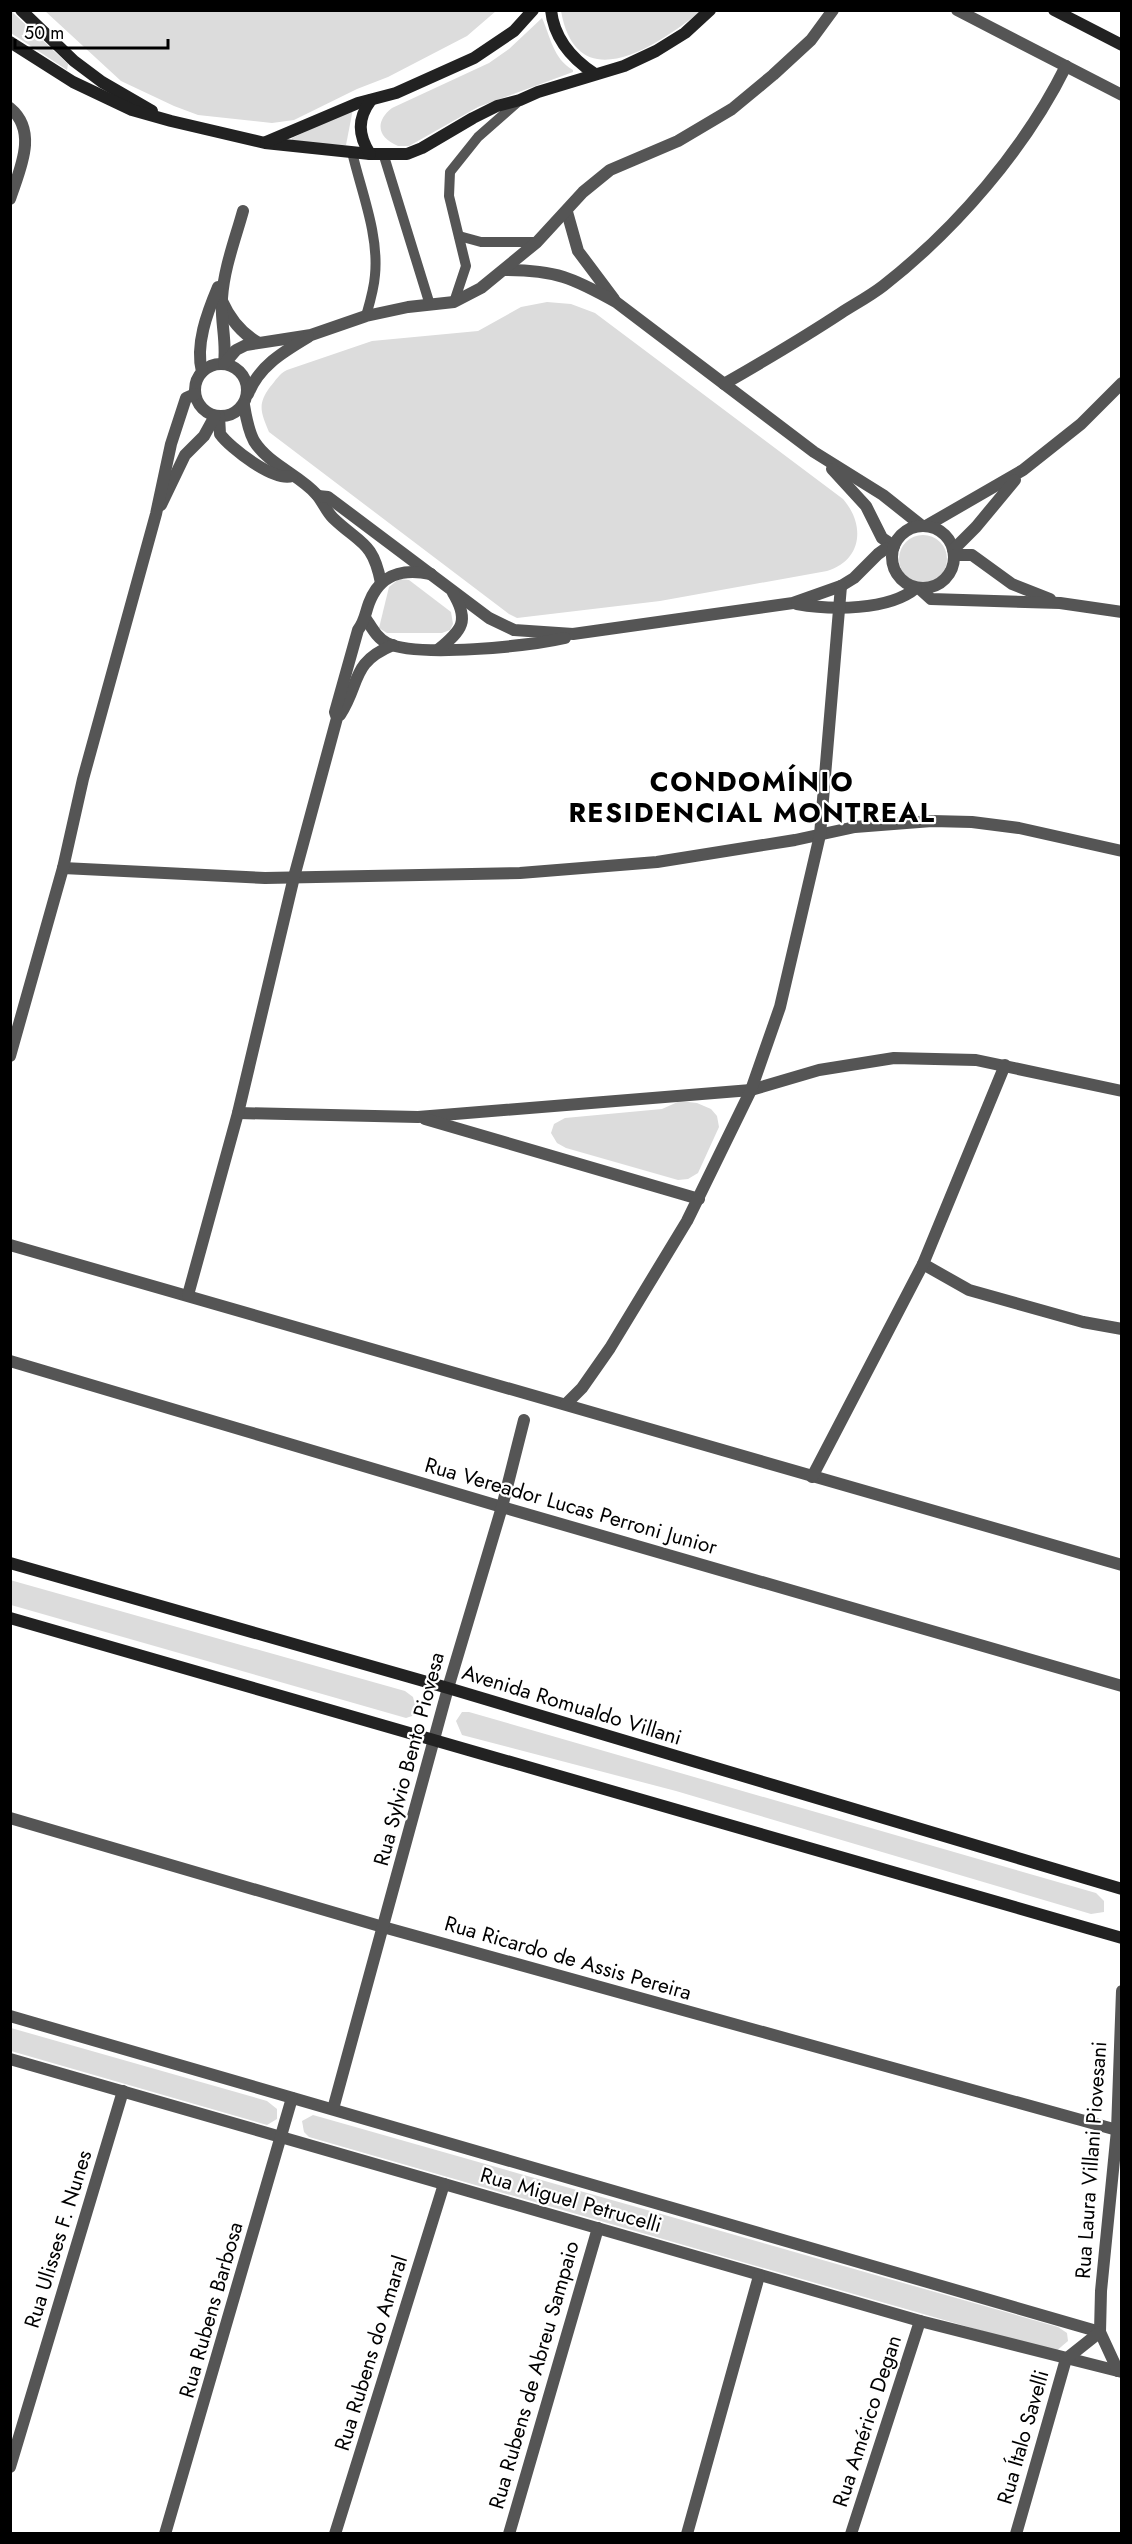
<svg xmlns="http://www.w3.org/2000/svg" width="1132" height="2544" font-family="Jost,sans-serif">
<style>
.green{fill:#dcdcdc}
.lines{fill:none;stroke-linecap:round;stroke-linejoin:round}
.lane{stroke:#555;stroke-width:10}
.street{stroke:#555;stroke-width:12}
.secondary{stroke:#222;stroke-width:12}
.labels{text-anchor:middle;stroke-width:4.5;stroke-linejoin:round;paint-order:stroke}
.street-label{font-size:21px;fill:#000;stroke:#fff}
.district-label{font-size:27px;font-weight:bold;letter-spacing:1.5px;fill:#000;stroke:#fff}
</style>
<rect width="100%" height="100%" fill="#fff"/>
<!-- green -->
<g class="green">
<polygon points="11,11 68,64 67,70 11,33"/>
<polygon points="45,11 496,11 467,36 388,77 357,89 294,120 272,123 198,115 174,106 121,81"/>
<path d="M 561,11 L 701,11 C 658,45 577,101 561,11 Z"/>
<path d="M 542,18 C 550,35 553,59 573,70 L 573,72 L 478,107 L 409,146 L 398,146 C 378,138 374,122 392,108 L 489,63 L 509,49 Z"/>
<polygon points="353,109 346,145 291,143 292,138"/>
<path d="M 547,302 L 571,304 L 595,313 L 843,499 C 865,524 863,560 827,571 L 660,601 L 517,618 L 509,614 L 269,432 C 261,412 257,405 270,387 C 276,380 279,374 287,370 L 372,341 L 478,331 L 521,307 Z"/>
<circle cx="923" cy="559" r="24"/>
<polygon points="399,579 409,580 451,612 453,624 450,630 442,633 387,633 379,628 389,587"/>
<polygon points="680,1101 697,1103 711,1109 717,1116 719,1127 698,1173 688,1179 678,1180 566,1148 557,1143 551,1133 554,1124 565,1118 662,1109"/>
<polygon points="10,1580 405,1691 413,1697 416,1709 412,1716 406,1718 11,1605"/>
<polygon points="462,1712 469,1712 1096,1893 1104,1901 1104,1912 1091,1914 676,1791 462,1735 456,1721"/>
<polygon points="11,2028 267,2101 277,2109 277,2119 267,2125 11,2051"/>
<polygon points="313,2115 1058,2327 1067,2333 1068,2341 1055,2352 309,2137 304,2132 302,2121"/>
</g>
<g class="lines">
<!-- lane -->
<g class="lane">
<path d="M 352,152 C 361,191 379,234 375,275 C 374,289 370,302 366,316"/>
<polyline points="383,153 430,305"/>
<polyline points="459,236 481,242 537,242"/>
<polyline points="454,302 466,266 449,196 450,172 478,137 520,100"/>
</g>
<!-- street -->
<g class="street">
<polyline points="957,10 1122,95"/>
<path d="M 10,108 C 39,132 19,171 10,199"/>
<polyline points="567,212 578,251 614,299"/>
<path d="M 505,270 C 556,270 573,278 616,302 L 814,452 L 883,495 L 922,526"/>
<path d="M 222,301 C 230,319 240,332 257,342"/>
<path d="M 224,363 C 227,341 220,320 222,298 C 224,268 235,240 243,211"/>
<circle cx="221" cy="390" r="26"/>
<polyline points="224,364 236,350 246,345 311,335 366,316 408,307 454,302 481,288 537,242 583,192 610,170 678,141 732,109 773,75 811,40 833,10"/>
<path d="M 202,372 C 195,345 207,313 218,287"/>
<path d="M 724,384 C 764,361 803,338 841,313 C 855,304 870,296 883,286 C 956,229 1025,149 1066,66"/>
<path d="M 248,394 C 259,366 283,352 308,337"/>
<path d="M 244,405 C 246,417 248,430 254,441 C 269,465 300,475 317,495 C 323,502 326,511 333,518 C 360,544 373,541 381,583"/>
<path d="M 219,416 L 220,434 C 230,448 274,482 292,476"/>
<polyline points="832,469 866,506 882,538 894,546"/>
<polyline points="318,496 328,497 489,618 514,630 573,634 793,603 841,586 854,578 878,554 885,549 893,548"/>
<polyline points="161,505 185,455 204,436 215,416"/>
<polyline points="926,526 1023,470 1081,424 1122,383"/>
<circle cx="923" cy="557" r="31"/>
<polyline points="953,550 976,527 1015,480"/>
<polyline points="954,555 972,555 1012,584 1050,599"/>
<polyline points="920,589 931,599 1060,603 1122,612"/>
<path d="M 797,604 C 830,610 889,611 916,588"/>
<path d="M 366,619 C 372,628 377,638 387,643 C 417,658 530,646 565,638"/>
<path d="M 439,649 C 462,630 470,621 453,593"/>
<path d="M 340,715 C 361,683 350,663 393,645"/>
<polyline points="63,868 265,878 520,873 657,862 795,840 855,827 932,821 972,822 1019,828 1122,851"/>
<polyline points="10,1056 63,868 83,779 156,514 171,444 186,398 195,394"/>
<polyline points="238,1113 418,1117 751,1090 819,1070 894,1058 976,1060 1122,1091"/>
<polyline points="425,1119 699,1199"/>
<polyline points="10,1245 1122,1565"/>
<polyline points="923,1264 969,1290 1083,1322 1122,1329"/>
<path d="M 188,1295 L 238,1113 L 294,877 L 337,718 L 335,712 L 358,630 C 365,621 365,614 369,603 C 380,574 402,568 431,574"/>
<polyline points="10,1361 502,1507 1122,1686"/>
<polyline points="566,1404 582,1388 610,1348 687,1221 751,1090 780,1007 820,835 841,586"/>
<polyline points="812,1477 923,1264 1005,1065"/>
<polyline points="10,1818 383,1927 1117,2130"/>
<polyline points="10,2016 1100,2332"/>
<polyline points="10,2059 920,2321 1122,2372"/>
<polyline points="333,2109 448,1688 502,1507 524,1420"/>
<polyline points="1118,2371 1100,2332 1101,2291 1117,2130 1122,1991"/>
<polyline points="10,2467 123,2091"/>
<polyline points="165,2534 292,2098"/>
<polyline points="335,2534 444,2184"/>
<polyline points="509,2534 598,2228"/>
<polyline points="687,2534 759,2276"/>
<polyline points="851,2534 920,2321"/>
<polyline points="1016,2534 1066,2359 1100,2332"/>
</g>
<!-- secondary -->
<g class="secondary">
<polyline points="21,10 74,61 102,82 152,111"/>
<path d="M 551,10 C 554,39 572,59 595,74"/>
<polyline points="1054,10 1122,45"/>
<polyline points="10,42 73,82 132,110 171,121 265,143 370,154 407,154 422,148 473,118 497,106 520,100 538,92 624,66 656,51 685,33 710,10"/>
<polyline points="266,142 358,103 396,93 474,58 514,31 533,10"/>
<path d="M 370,154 C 358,135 357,119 371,100"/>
<polyline points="10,1563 448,1688 1122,1889"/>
<polyline points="10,1618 1122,1938"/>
</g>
</g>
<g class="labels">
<!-- street labels -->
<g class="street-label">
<text transform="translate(571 1506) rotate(16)" y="7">Rua Vereador Lucas Perroni Junior</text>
<text transform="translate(572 1705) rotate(17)" y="7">Avenida Romualdo Villani</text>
<text transform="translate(409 1759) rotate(-75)" y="7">Rua Sylvio Bento Piovesa</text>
<text transform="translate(568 1958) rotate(16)" y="7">Rua Ricardo de Assis Pereira</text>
<text transform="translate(1091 2160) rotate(-86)" y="7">Rua Laura Villani Piovesani</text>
<text transform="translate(571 2200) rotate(16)" y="7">Rua Miguel Petrucelli</text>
<text transform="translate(58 2239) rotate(-73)" y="7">Rua Ulisses F. Nunes</text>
<text transform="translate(211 2310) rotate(-74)" y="7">Rua Rubens Barbosa</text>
<text transform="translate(371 2353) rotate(-73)" y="7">Rua Rubens do Amaral</text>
<text transform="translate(534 2375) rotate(-74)" y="7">Rua Rubens de Abreu Sampaio</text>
<text transform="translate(867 2421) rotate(-72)" y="7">Rua Américo Degan</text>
<text transform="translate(1023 2437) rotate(-74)" y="7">Rua Ítalo Savelli</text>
</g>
<!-- district labels -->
<g class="district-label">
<text x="752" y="791">CONDOMÍNIO<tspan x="752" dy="31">RESIDENCIAL MONTREAL</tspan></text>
</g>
</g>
<!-- border -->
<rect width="1132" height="2544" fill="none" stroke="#000000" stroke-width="24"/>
<!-- scale -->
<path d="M15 39v9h153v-9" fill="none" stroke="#000000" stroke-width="3"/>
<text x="24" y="39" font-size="18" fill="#000000" stroke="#ffffff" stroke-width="4.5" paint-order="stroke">50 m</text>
</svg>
